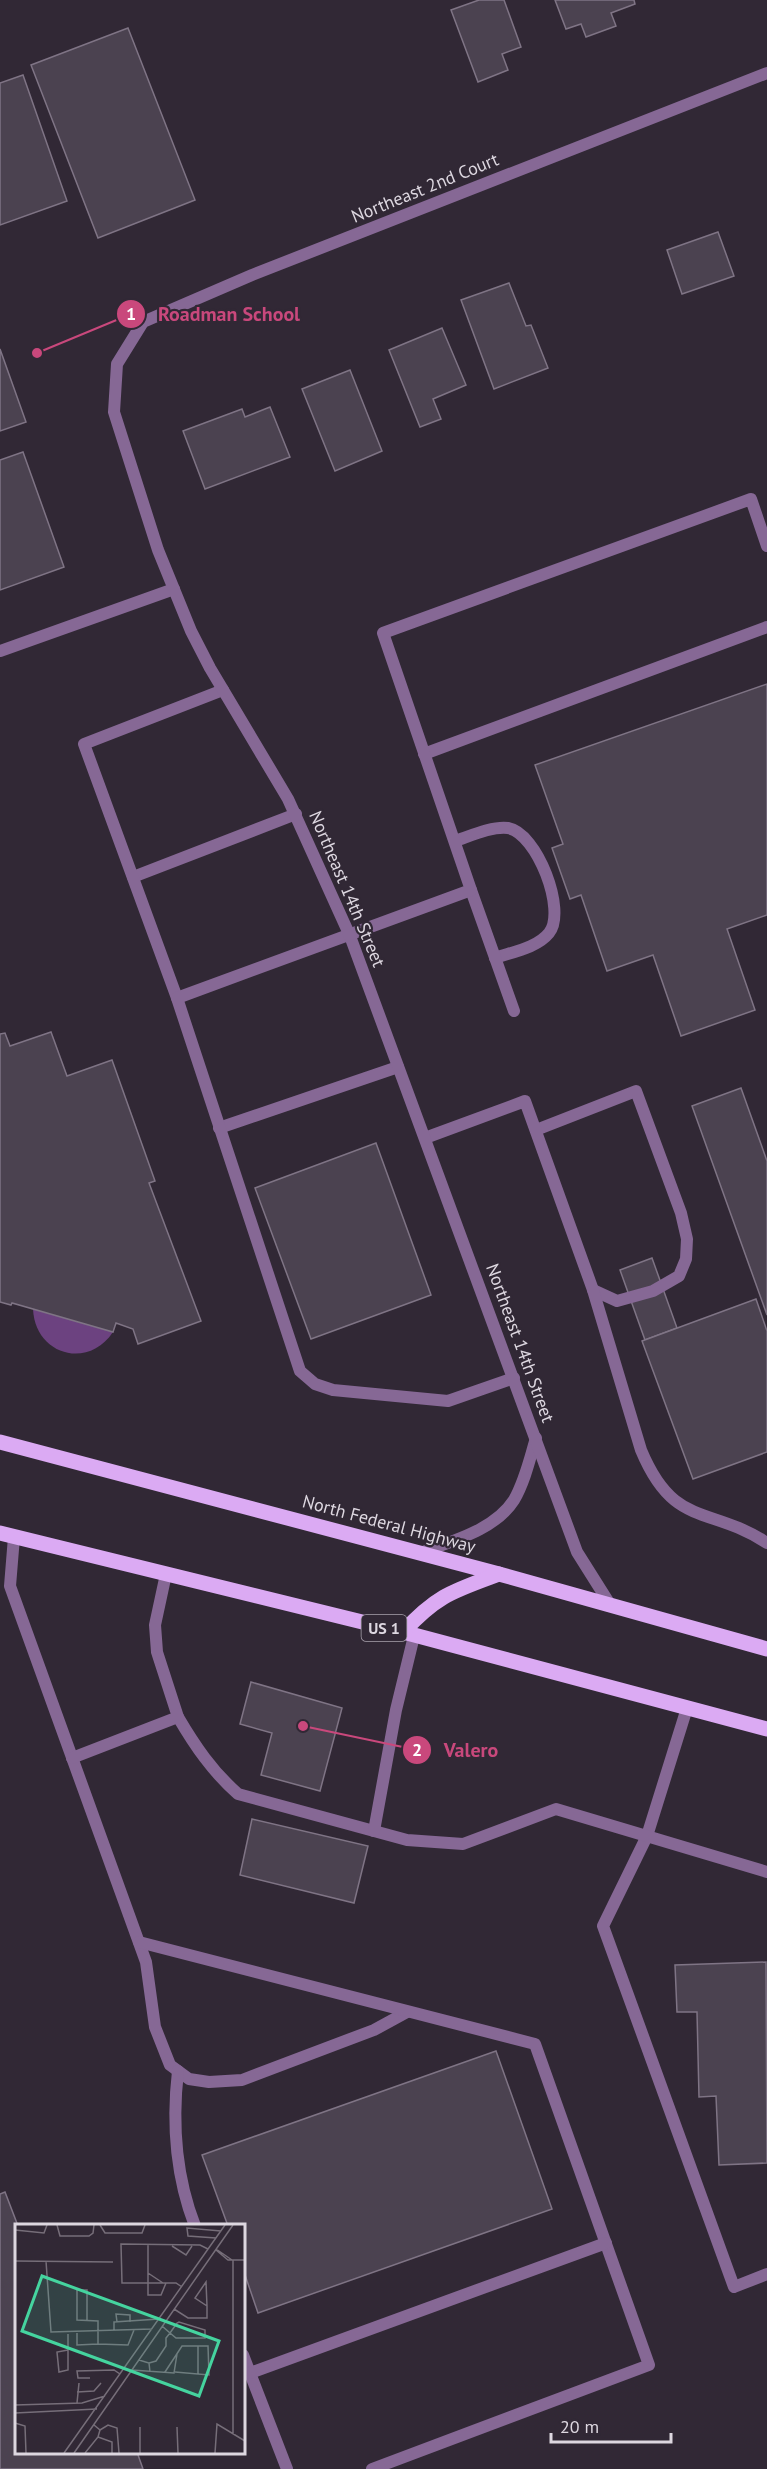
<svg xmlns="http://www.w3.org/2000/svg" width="767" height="2469" font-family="'PT Sans',sans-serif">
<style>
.water{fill:#6c4280}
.building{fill:#4b4250;stroke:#7f7485;stroke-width:1.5}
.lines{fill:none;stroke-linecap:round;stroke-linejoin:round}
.lane{stroke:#866895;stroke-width:12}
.street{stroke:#866895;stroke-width:12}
.primary{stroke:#dbaaf3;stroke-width:15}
.labels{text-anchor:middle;stroke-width:4.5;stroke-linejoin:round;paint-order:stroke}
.shield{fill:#312835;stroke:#a9a2ad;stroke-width:1.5}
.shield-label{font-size:16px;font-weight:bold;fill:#ddd7e0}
.street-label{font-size:18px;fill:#ddd7e0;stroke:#312835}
.inset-road{fill:none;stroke:#766e79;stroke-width:1.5}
.view{fill:#45d49f;fill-opacity:0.15;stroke:#45d49f;stroke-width:3}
.inset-edge{fill:none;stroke:#ddd7e0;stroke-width:3}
.leader{fill:none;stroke:#c9487c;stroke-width:2}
.callout-dot{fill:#c9487c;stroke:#312835;stroke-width:2}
.mark-label{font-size:18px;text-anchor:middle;font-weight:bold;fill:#fff}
.callout-label{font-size:20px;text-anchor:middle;font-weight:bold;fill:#c9487c;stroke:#312835;stroke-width:4.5;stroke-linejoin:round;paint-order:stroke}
</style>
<rect width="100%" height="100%" fill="#312835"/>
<!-- water -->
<path class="water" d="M 33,1309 L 113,1332 C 88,1370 35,1355 33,1309 Z"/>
<!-- building -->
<g class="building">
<polygon points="479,0 504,0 521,47 502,54 508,70 478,82 451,10"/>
<polygon points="555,0 634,0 635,4 611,13 616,26 586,37 581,24 566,29"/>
<polygon points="128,28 195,200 98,238 31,65"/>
<polygon points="23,75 67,201 0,225 0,83"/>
<polygon points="718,232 734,276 682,294 667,250"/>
<polygon points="509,283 526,326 531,325 548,368 494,389 461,300"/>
<polygon points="442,328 466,385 433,399 441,419 420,427 389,350"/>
<polygon points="0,349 26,422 0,431"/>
<polygon points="350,370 382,451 335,471 302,389"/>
<polygon points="270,407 290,457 205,489 183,431 242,409 245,417"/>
<polygon points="23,452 64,567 0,590 0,460"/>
<polygon points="767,684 767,915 727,929 755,1010 681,1036 653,955 607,971 581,895 570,899 552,848 563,844 535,765"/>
<polygon points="51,1032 67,1076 112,1060 155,1181 149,1183 201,1321 138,1344 133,1329 116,1323 113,1332 12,1303 11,1305 0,1302 0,1034 5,1033 10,1046"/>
<polygon points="741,1088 767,1161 767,1315 692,1106"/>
<polygon points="376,1143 431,1295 311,1339 255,1188"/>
<polygon points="652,1258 677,1328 645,1340 620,1270"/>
<polygon points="756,1299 767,1331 767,1452 693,1479 642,1341"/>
<polygon points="251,1682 342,1708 320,1791 261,1775 272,1733 240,1724"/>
<polygon points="252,1819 368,1846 354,1903 240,1875"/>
<polygon points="766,1962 767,2163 719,2165 716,2096 699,2097 697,2012 677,2012 675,1965"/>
<polygon points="496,2051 552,2209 258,2313 243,2269 243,2226 228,2226 202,2155"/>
<polygon points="5,2192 18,2226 16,2452 137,2452 143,2469 0,2469 0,2194"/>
</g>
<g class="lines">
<!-- lane -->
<g class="lane">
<polyline points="0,651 174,589"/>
<polyline points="424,754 767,627"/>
<path d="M 455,841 C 470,836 492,826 508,828 C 537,833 567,911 549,933 C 537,948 512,952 495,958"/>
<polyline points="133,877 296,814"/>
<polyline points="471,890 514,1011"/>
<polyline points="177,998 84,744 223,690"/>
<polyline points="219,1128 398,1067"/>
<polyline points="536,1130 636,1091 681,1213 687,1239 686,1259 679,1276 653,1291 617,1301 593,1290"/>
<path d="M 425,1138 L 525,1101 L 593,1290 L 641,1450 C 674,1529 709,1505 767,1543"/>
<polyline points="514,1378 448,1401 333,1390 315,1384 300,1371 177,998 471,890 383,633 751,499 767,546"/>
<polyline points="14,1537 10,1586 146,1962 155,2027 170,2065 189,2079 209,2082 242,2080 374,2030 407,2012"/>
<polyline points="687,1708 647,1836 603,1926 734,2287 767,2274"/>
<path d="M 178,1717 C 195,1746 212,1771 238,1794 L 407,1840 L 463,1844 L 556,1809 L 767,1872"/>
<polyline points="72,1758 178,1717 157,1652 155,1625 166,1574"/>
<polyline points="374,1831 396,1710 414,1636"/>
<polyline points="139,1942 535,2044 649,2365 372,2469"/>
<path d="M 178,2071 C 172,2123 176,2177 195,2226"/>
<polyline points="243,2355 287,2469"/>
<polyline points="250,2373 606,2243"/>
</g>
<!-- street -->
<g class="street">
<path d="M 420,1553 C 452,1541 495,1530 514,1500 C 525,1481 530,1458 536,1438"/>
<polyline points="611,1606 577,1552 350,936 288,799 210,668 191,631 158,550 114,412 117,364 143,322 252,275 767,73"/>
</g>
<!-- primary -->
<g class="primary">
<polyline points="0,1442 499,1574 767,1649"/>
<polyline points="0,1533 403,1632 767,1729"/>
<path d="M 403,1632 C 437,1595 453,1591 499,1574"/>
</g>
</g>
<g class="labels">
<!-- shield labels -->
<rect class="shield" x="361.5" y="1615" width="45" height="26" rx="4.5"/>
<g class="shield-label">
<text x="384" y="1634">US 1</text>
</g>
<!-- street labels -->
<g class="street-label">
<text transform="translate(425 188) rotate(-22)" y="6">Northeast 2nd Court</text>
<text transform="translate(347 889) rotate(67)" y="6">Northeast 14th Street</text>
<text transform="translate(520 1343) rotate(70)" y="6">Northeast 14th Street</text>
<text transform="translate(389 1524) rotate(15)" y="6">North Federal Highway</text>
</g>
</g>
<!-- overview -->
<g transform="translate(15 2224)">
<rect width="230" height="230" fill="#312835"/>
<path class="inset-road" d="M 42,1 L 45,12 L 74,12 L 78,9 L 79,1M 85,1 L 90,9 L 127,9 L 130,1M 0,6 L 29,9 L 32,1M 201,14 L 173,12 L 172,4 L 206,7M 133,20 L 133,71 L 146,71 L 151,59M 157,22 L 171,31 L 177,22M 201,25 L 217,36M 201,26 L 213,36 L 230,36M 218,36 L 218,211M 0,37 L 98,38M 31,37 L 36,108 L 137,105M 133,49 L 148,59M 167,63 L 161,59 L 107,59 L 106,20 L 185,21 L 193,25M 159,85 L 173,94 L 192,94 L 192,82 L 191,58 L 180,74 L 192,82M 72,96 L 72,66 L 62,66 L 62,96 L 83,97 L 83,120 L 113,121 L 119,106M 102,98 L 101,90 L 115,91 L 115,98M 99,106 L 99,98 L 144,95M 62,109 L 62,121 L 83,120M 183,122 L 183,151M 53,126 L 42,128 L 44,148 L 53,146 L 53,110M 124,136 L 134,139 L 135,148M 134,139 L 141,137 L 151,122 L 151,114 L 155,109 L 162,99 L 164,98 L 190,106 L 190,114 L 161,114 L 155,109 L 147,102M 117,146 L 159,149 L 162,130M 150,148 L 167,122 L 193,122 L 194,151 L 160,148M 75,154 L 63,154 L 62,147 L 99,146 L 105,150M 62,168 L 79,167 L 86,159M 62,179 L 64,159M 0,181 L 67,179 L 90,172M 0,189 L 82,185M 0,199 L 10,202 L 11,229M 125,203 L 125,229M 162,203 L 163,229M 85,206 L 93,201 L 102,204 L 104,229M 83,213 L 97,218 L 97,229M 49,229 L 210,1M 59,229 L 218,1M 70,229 L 83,213 L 85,206 L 79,201M 200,229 L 202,200 L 230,217"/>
<path class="view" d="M 27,52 L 204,117 L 184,172 L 7,107 Z"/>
<rect width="230" height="230" class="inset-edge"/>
</g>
<!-- callouts -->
<path class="leader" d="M37 353L131 314M303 1726L417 1750"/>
<g class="callout-dot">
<circle cx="37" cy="353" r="6"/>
<circle cx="303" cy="1726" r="6"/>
<circle cx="131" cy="314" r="15"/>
<circle cx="417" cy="1750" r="15"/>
</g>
<g class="mark-label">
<text x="131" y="320">1</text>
<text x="417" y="1756">2</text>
</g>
<g class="callout-label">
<text x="229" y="321">Roadman School</text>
<text x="471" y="1757">Valero</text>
</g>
<!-- scale -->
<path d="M551 2433v9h120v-9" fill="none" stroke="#ddd7e0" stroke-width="3"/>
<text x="560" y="2433" font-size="18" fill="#ddd7e0" stroke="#312835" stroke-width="4.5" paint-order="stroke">20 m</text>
</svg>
